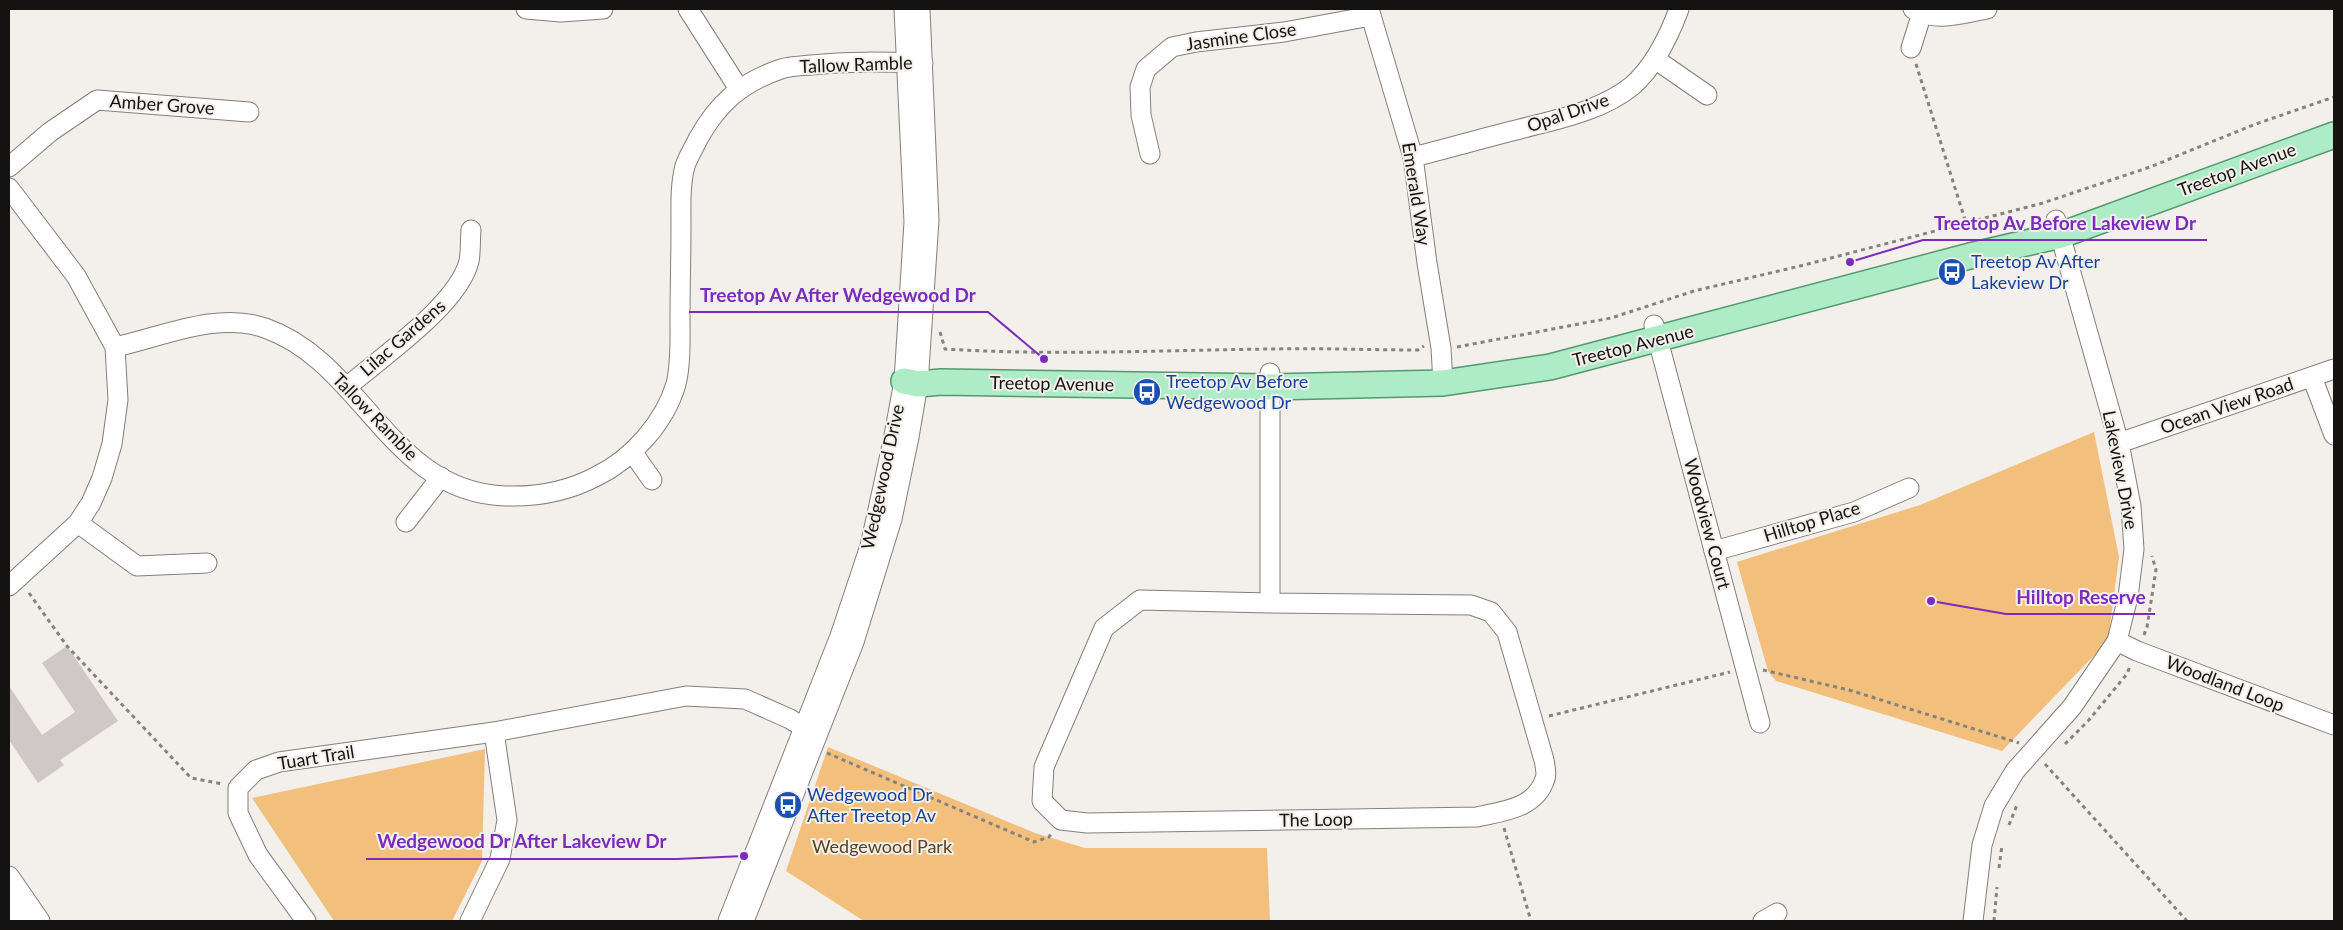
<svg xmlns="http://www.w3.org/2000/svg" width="2343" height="930" font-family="Lato,sans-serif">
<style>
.green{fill:#f3bf7c}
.building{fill:#cfc8c6}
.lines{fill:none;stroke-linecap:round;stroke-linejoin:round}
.minor-casing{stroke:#837f7b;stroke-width:21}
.major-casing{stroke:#54986f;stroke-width:28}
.path{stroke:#85827f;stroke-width:3;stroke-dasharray:4 4;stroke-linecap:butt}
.minor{stroke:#fff;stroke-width:19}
.major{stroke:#adecc7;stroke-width:25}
.labels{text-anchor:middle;stroke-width:4;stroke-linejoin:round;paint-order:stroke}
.street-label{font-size:18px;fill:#141311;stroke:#f3efea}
.transit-label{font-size:18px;fill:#164399;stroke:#f3efea;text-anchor:start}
.park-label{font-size:18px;fill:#5a411f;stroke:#f3efea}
.leader{fill:none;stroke:#7b2cbf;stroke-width:2}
.callout-dot{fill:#7b2cbf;stroke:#f3efea;stroke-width:2}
.callout-label{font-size:19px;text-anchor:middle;font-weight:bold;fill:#7b2cbf;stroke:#f3efea;stroke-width:4;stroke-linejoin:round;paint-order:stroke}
</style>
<rect width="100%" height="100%" fill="#f3efea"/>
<!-- green -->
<g class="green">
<polygon points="2094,432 2119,557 2108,641 2002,751 1776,681 1768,671 1737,562 1920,505"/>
<polygon points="828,747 1035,833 1085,848 1267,848 1270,921 864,921 786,871"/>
<polygon points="485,749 482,861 452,921 334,921 252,798"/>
</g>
<!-- building -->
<polygon class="building" points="67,646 118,721 60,760 64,765 38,783 9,740 9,686 42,735 75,712 42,663"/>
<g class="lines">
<defs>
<g id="minor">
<polyline points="526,9 561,12 603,9"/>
<polyline points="688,9 739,89"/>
<polyline points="1369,9 1413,157 1427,263 1441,348 1443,383"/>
<path d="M 1913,9 C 1935,23 1964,13 1987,9"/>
<polyline points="1911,48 1922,13"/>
<polyline points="1655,59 1707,95"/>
<polyline points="1150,154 1141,115 1140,87 1146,69 1172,47 1196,42 1284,32 1371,16"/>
<path d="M 1413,157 C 1449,148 1484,138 1520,129 C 1558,119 1601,111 1632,86 C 1655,66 1669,36 1679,9"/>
<polyline points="9,167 50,132 97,100 249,112"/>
<polyline points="9,188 76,276 115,347 118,400 112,444 102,478 91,503 78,523 9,586"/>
<polyline points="1654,325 1760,723"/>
<path d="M 115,347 C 162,337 217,311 265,328 C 363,362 390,493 506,496 C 537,497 569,491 597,476 C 632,459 665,422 676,384 C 681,364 680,340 680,319 C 680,288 681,256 681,225 C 681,205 680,185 685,166 C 688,157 694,148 698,139 C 718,103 742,82 781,69 C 790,66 801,66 811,65 C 848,61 885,62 923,63"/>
<polyline points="2312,377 2334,435"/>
<path d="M 348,386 C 382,357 459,304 469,261 C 471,251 470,240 471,230"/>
<polyline points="2119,443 2334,369"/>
<polyline points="633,453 652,480"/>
<polyline points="406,522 441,477"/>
<polyline points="78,523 137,566 207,563"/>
<polyline points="1714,551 1854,512 1909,488"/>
<path d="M 1270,603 L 1471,605 L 1491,612 L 1507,632 L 1544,760 C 1545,765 1547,774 1545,779 C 1535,809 1503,811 1477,817 L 1087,823 L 1061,820 L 1042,801 L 1044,767 L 1104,628 L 1140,600 L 1270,603 L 1270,373"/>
<polyline points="2117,641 2137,651 2334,725"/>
<polyline points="9,876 40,921"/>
<polyline points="9,902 22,921"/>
<polyline points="306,921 258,855 238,813 238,788 256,770 279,762 494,732 686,696 745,699 790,719 814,734"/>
<polyline points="470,921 500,859 507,820 494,732"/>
<polyline points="728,921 840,636 870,546 893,441 904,381 914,222 904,9"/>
<polyline points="744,921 854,642 892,519 909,437 918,384 929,220 920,9"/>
<polyline points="1763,921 1777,913"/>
<polyline points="1973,921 1982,845 1994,806 2015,771 2072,707 2117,641 2128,597 2134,549 2131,506 2119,443 2056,220"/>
</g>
<polyline id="major" points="904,381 918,384 941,382 1270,387 1443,383 1550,367 1970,256 2061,235 2334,135"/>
</defs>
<!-- minor casing -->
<use href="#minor" class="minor-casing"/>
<!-- major casing -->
<use href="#major" class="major-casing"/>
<!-- path -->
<g class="path">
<polyline points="1916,64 1966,223"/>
<path d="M 940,332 L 945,349 C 1054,356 1164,350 1274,349 C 1322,348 1370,350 1418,350 L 1424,346"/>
<polyline points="1457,347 1611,318 1694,291 1800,266 2043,203 2150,167 2253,125 2334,97"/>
<polyline points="29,593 67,646 191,778 223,784"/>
<polyline points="2144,635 2147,627 2156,570 2152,556"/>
<polyline points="1763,670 1849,690 2019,743"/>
<polyline points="1549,716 1730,672"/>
<polyline points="2065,744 2088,721 2127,674 2130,666"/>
<polyline points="827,753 1034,842 1049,837 1052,832"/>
<polyline points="2045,764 2187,921"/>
<polyline points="2009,825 2017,805"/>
<polyline points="1504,828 1531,921"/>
<polyline points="1999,868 2002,845"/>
<polyline points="1994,921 1997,887"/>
</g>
<!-- minor -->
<use href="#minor" class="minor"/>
<!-- major -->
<use href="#major" class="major"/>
</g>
<!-- icons -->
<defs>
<symbol id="bus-disc" viewBox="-11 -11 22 22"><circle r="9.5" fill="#1a4fb4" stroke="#f3efea"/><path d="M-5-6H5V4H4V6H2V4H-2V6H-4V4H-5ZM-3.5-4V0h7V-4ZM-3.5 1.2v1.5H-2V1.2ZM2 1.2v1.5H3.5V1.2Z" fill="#fff"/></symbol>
</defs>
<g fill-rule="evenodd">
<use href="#bus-disc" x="1936" y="256" width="32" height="32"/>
<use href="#bus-disc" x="1131" y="376" width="32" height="32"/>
<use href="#bus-disc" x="772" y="789" width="32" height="32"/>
</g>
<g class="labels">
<!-- street labels -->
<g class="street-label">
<text transform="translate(1241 37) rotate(-8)" y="6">Jasmine Close</text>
<text transform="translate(856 65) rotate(-2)" y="6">Tallow Ramble</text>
<text transform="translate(162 105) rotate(4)" y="6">Amber Grove</text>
<text transform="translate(1568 113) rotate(-19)" y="6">Opal Drive</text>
<text transform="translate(2237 170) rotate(-20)" y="6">Treetop Avenue</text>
<text transform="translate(1416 194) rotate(81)" y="6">Emerald Way</text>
<text transform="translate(403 338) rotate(-41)" y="6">Lilac Gardens</text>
<text transform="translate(1633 346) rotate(-14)" y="6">Treetop Avenue</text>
<text transform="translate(1052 384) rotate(1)" y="6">Treetop Avenue</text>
<text transform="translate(2227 406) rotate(-19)" y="6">Ocean View Road</text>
<text transform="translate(375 417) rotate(46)" y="6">Tallow Ramble</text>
<text transform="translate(2120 470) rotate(79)" y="6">Lakeview Drive</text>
<text transform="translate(883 477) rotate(-78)" y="6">Wedgewood Drive</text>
<text transform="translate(1812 522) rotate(-17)" y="6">Hilltop Place</text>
<text transform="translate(1707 524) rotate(75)" y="6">Woodview Court</text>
<text transform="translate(2225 684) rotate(21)" y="6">Woodland Loop</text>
<text transform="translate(316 758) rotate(-9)" y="6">Tuart Trail</text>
<text transform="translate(1316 820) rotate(-1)" y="6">The Loop</text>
</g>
<!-- transit labels -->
<g class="transit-label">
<text x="1971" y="268">Treetop Av After<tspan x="1971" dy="21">Lakeview Dr</tspan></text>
<text x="1166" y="388">Treetop Av Before<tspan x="1166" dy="21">Wedgewood Dr</tspan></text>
<text x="807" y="801">Wedgewood Dr<tspan x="807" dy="21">After Treetop Av</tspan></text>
</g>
<!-- park labels -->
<g class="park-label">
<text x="882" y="853">Wedgewood Park</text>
</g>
</g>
<!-- callouts -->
<path class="leader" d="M1850 262L1923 240H2207M1044 359L988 312H689M1931 601L2006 614H2155M744 856L677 859H366"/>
<g class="callout-dot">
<circle cx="1850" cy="262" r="5"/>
<circle cx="1044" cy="359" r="5"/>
<circle cx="1931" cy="601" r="5"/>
<circle cx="744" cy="856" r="5"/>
</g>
<g class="callout-label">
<text x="2065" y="230">Treetop Av Before Lakeview Dr</text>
<text x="838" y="302">Treetop Av After Wedgewood Dr</text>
<text x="2081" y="604">Hilltop Reserve</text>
<text x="522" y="848">Wedgewood Dr After Lakeview Dr</text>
</g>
<!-- border -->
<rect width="2343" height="930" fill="none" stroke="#141311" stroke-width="20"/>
</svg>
